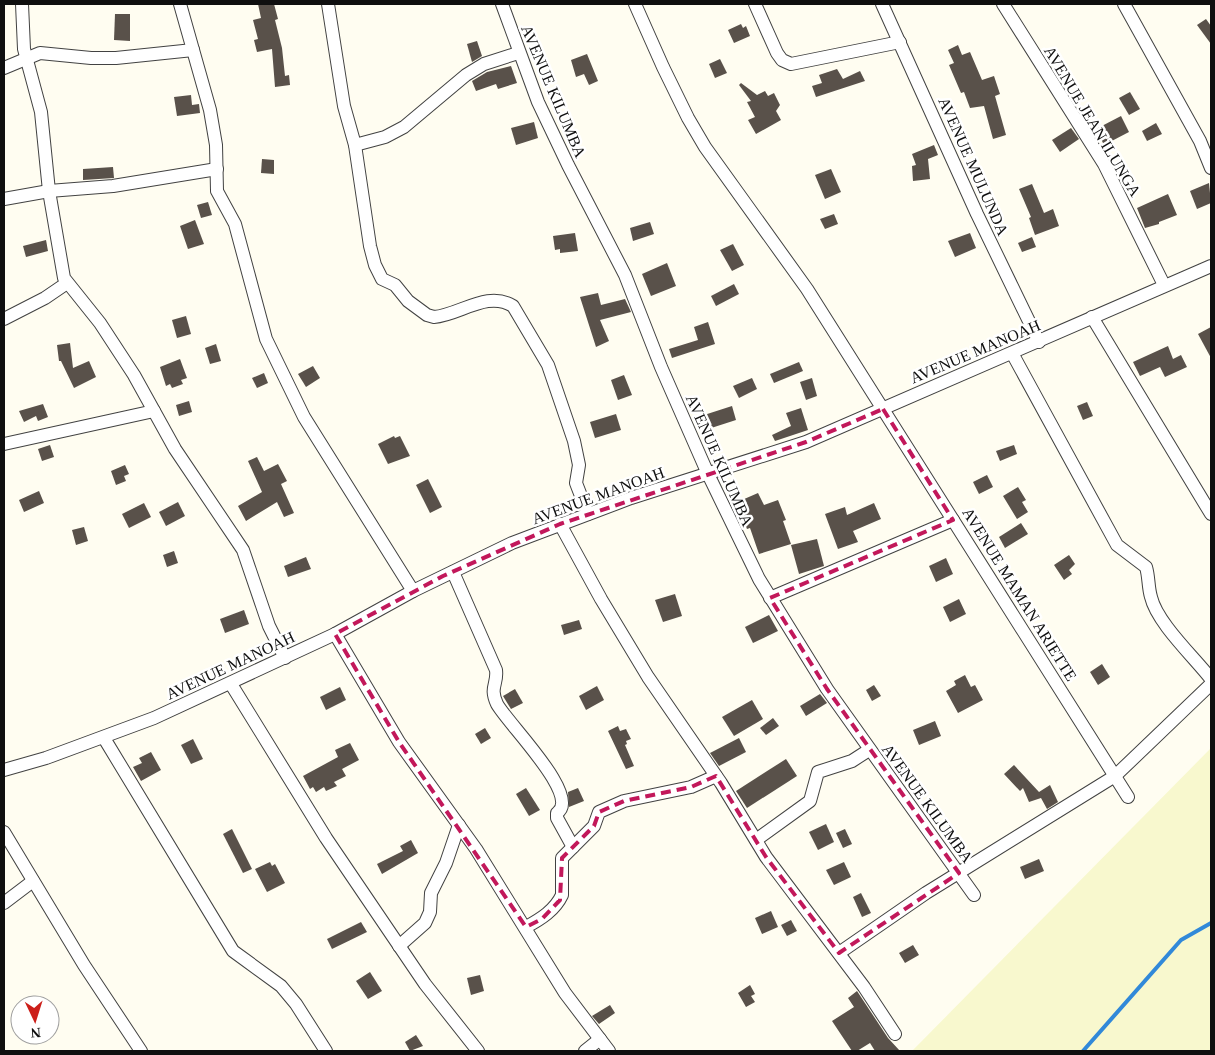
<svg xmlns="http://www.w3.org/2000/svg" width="1215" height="1055" font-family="Georgia,serif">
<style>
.farmland{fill:#f8f8ce}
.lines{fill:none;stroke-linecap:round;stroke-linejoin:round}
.stream{stroke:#3189d9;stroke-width:4}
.building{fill:#59514a}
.street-casing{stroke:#424242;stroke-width:14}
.street{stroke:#fff;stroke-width:12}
.marked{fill:none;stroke:#c2185b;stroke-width:4;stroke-dasharray:10 6;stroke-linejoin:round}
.labels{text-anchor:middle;stroke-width:5;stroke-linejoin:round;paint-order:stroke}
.street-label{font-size:16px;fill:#0f0f0f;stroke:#fff}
</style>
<rect width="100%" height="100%" fill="#fffdf1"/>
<!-- farmland -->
<polygon class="farmland" points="1211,748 1211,1051 912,1051"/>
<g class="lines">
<!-- stream -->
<polyline class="stream" points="1083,1051 1181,940 1211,923"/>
</g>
<!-- building -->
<g class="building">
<polygon points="258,4 274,4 278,19 275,20 282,48 285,76 289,75 290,85 275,87 272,49 257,52 254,40 258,39 253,20 261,18"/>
<polygon points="115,14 130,14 130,41 114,40"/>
<polygon points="1206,19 1211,26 1211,44 1197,25"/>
<polygon points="741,24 743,28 746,26 750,36 734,43 728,30"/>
<polygon points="477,41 482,56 472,62 467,44"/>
<polygon points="958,45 962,55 970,52 982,80 994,76 1000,94 995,96 1006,135 993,139 984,106 970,108 964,92 961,93 949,65 954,63 948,50"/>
<polygon points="587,54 598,81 589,85 584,74 576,77 571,60"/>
<polygon points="720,59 727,73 715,78 709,64"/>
<polygon points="511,66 517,83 498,89 496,84 476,91 472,81 487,72"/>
<polygon points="837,69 843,79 860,71 865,81 816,97 812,86 822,83 819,75"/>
<polygon points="741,83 757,95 765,91 768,96 774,93 780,105 776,111 781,120 756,134 748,120 755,117 747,102 751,101 739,85"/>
<polygon points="1130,92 1140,109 1129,115 1119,98"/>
<polygon points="191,95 192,105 199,104 200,113 177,116 174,97"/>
<polygon points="1121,116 1129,132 1104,145 1096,129"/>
<polygon points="534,122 538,138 516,145 511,128"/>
<polygon points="1156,123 1162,134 1147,141 1142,131"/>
<polygon points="1071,128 1079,139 1060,152 1052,140"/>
<polygon points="934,145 938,155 928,159 930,179 913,181 912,166 916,165 912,154"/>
<polygon points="262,159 274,160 274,174 261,173"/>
<polygon points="113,167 114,178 83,180 83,169"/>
<polygon points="831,169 841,192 825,199 815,175"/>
<polygon points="1209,183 1211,203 1197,209 1190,191"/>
<polygon points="1032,184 1044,213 1053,209 1059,226 1035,235 1029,218 1031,217 1019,189"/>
<polygon points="1168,194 1177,215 1159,222 1159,224 1145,228 1137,208"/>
<polygon points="208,202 212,215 201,218 197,205"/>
<polygon points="834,214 838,224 825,229 820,219"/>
<polygon points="195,220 204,244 188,249 180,226"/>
<polygon points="650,222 654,234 633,241 630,228"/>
<polygon points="575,233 578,251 560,253 560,249 555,250 553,236"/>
<polygon points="970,233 976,248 955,257 948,241"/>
<polygon points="1032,237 1036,247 1022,252 1018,243"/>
<polygon points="46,240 48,251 26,257 23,246"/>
<polygon points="733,244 744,265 732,271 720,250"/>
<polygon points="667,263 676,286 651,296 642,274"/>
<polygon points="734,284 739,294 716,306 711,296"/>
<polygon points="598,293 601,305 625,299 631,312 600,320 609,341 596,347 580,297"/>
<polygon points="186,316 191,334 177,338 172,320"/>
<polygon points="708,322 715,344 672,358 669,349 698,340 694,327"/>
<polygon points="1211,327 1211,358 1198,334"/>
<polygon points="70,343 73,368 89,361 96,377 74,388 61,361 59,361 57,345"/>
<polygon points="216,344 221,361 210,364 205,348"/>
<polygon points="1168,346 1173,359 1181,355 1187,367 1165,377 1160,367 1140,376 1133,362"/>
<polygon points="180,359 187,378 181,380 183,384 172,388 170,384 166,386 160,367"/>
<polygon points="799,362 803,371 774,383 770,374"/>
<polygon points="313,366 320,378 306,387 298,374"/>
<polygon points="264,373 268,383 257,388 252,378"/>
<polygon points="624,375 632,395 618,400 611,380"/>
<polygon points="752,378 757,389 739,398 733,386"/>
<polygon points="812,378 817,396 806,400 800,382"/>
<polygon points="189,401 192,412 179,416 176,405"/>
<polygon points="1087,402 1093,416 1083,420 1077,406"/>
<polygon points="43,404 48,417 38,421 36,416 24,422 19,411"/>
<polygon points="732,406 736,420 705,430 701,416"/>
<polygon points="801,408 808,430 775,441 772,435 791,426 786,413"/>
<polygon points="616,414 621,430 595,438 590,422"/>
<polygon points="394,436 395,438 400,436 410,456 388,464 378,444"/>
<polygon points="50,445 54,457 42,461 38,449"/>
<polygon points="1014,445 1017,454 1000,461 996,451"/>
<polygon points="257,457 264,471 278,464 287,481 281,484 294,513 284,517 277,502 246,521 238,506 262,492 248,461"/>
<polygon points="125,465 129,474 124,476 126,481 116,485 111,471"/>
<polygon points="987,475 993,487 979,494 973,482"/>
<polygon points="428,479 442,507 430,513 416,485"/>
<polygon points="1018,487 1026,500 1022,502 1028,512 1017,519 1003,496"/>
<polygon points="39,491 44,503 24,512 19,500"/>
<polygon points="758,493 764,505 778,500 786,520 783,521 791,544 759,554 750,528 747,529 735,503"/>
<polygon points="178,502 185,516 166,526 159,512"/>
<polygon points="144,503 151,517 129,528 122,514"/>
<polygon points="874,503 881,519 853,531 858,542 838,549 825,514 845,507 847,515"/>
<polygon points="1021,523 1028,534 1005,548 999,537"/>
<polygon points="84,527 88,541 76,545 72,530"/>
<polygon points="817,539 824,566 799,574 791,545"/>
<polygon points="174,551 178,563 167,567 163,555"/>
<polygon points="1069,555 1075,564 1069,570 1072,574 1064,580 1054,565"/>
<polygon points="306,557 311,569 288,577 284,566"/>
<polygon points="946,558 953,574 936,582 929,566"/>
<polygon points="675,594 682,616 663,622 655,600"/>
<polygon points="959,599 966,614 950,622 943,607"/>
<polygon points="244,610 249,624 225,633 220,619"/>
<polygon points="769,615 778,631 753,643 745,627"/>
<polygon points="579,620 582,629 564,635 561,625"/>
<polygon points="1102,664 1110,677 1098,685 1090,672"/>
<polygon points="965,675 971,687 975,685 983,700 958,713 946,691 956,685 954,681"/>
<polygon points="874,685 881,696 872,701 866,690"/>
<polygon points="597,686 604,700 586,710 579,696"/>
<polygon points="340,687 346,700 326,710 320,697"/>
<polygon points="515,689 523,703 511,709 503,696"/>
<polygon points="820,694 827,703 806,716 800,706"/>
<polygon points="752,700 763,719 734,736 722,717"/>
<polygon points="773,718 779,726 766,735 760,728"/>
<polygon points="935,721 941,736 919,745 913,730"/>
<polygon points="618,726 620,731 626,729 631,739 626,741 627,744 625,745 634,766 626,769 608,731"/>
<polygon points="485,728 491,738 481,744 475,734"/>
<polygon points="739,738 746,752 719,766 710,753"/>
<polygon points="193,739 203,759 191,764 181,745"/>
<polygon points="350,743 359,760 342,769 346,776 334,782 337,786 326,791 324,787 316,792 313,787 310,789 303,776 338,757 335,750"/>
<polygon points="151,752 161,770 141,781 133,767 142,763 139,758"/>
<polygon points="786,759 797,776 747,808 736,791"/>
<polygon points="1014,765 1039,792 1050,785 1058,802 1047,809 1041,798 1029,802 1023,788 1020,791 1004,774"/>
<polygon points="526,788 540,810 529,816 516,794"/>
<polygon points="578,788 584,801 569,807 568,792"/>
<polygon points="826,824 834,842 818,850 809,832"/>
<polygon points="232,829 252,869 243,873 223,834"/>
<polygon points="845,829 852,844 843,848 836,833"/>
<polygon points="411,840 418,853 382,874 377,864 403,851 400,846"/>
<polygon points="1039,859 1044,871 1025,879 1020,867"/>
<polygon points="270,862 272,866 275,864 285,883 267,892 255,869"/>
<polygon points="844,862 851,877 834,885 826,870"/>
<polygon points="861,893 871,913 862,917 853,897"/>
<polygon points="771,911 778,927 762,934 755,918"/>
<polygon points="791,920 797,931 787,936 781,925"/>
<polygon points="361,922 367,932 332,949 327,939"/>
<polygon points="913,945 919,955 905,963 899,953"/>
<polygon points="370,972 382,991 368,999 356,981"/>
<polygon points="480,975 484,991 471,995 467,978"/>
<polygon points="750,985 755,994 751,996 755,1002 746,1007 738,993"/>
<polygon points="857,991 888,1038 900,1051 875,1051 870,1043 857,1051 852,1051 832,1021 854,1007 848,998"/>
<polygon points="610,1005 615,1013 599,1024 592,1016"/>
<polygon points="416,1035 423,1046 410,1051 405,1042"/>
</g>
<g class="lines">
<defs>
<g id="street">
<polyline points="22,4 24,49 41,112 49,191 64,278 100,323 134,375 175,449 243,550 269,626 285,658"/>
<polyline points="180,4 210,110 216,145 217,191 235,224 266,339 304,417 413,591"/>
<path d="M 328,4 L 344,106 L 355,145 L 370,246 L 375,265 L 382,279 L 395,285 L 408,301 L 427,315 L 434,317 C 460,315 487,290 513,306 L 548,365 L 574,441 L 579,465 L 576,483 L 588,514"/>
<polyline points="502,4 538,102 568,165 625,275 661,367 708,474 759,579 827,689 974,895"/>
<polyline points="635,4 663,67 688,118 705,147 807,289 1128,797"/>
<polyline points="755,4 777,53 782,60 791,64 900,42"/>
<polyline points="882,4 977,214 1039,342"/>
<polyline points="1003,4 1104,164 1164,285"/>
<polyline points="1124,4 1200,141 1211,168"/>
<polyline points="4,68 40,53 91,58 116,58 193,50"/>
<polyline points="355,145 385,137 404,127 466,75 484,64 518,53"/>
<polyline points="4,199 49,191 113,186 217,169"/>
<polyline points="1092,317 1211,514"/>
<polyline points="4,319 45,298 67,283"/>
<path d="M 1012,353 L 1117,545 L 1146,567 C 1149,577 1148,587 1151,597 C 1157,623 1195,658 1211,679"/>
<polyline points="4,444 154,411"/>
<polyline points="560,524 601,599 648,677 721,783 766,857 864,987 895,1034"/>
<path d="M 453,572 L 496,670 C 498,684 489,687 497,704 C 507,723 582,796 557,813 L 557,818 L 573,847"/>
<polyline points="770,598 953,520"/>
<polyline points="335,634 399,742 476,849 565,993 609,1051"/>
<polyline points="231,684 326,838 425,984 478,1051"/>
<polyline points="104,738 233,951 281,986 296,1004 326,1051"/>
<polyline points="4,770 46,758 154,718 335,634 413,591 512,543 631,498 806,442 1211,266"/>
<polyline points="4,832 84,965 141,1051"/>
<polyline points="756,840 810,801 818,772 852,761 869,750"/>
<polyline points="4,903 33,881"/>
<path d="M 526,927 C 541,919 555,910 562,895 L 562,858 L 594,826 L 599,812 L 624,801 L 691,787 L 716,776"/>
<polyline points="399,946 425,923 430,912 431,893 446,863 459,825"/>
<polyline points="839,953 926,893 1115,776 1211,684"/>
<polyline points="585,1051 600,1039"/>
</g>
</defs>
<!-- street casing -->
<use href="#street" class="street-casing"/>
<!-- street -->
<use href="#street" class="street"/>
</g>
<!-- marked area -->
<path class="marked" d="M 883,409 L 953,520 L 770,598 L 827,689 L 959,873 L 839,953 L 766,857 L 716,776 L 691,787 L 624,801 L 599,812 L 594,826 L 562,858 L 560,900 L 542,919 L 526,927 L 399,742 L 335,634 L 443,576 L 560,524 L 806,442 Z"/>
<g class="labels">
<!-- street labels -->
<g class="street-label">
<text transform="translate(554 91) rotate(67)" y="6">AVENUE KILUMBA</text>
<text transform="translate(1093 121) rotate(59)" y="6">AVENUE JEAN ILUNGA</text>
<text transform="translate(974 166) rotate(66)" y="6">AVENUE MULUNDA</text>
<text transform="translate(975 351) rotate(-23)" y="6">AVENUE MANOAH</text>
<text transform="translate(720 460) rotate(66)" y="6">AVENUE KILUMBA</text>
<text transform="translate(598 495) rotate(-20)" y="6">AVENUE MANOAH</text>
<text transform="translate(1020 594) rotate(58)" y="6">AVENUE MAMAN ARIETTE</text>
<text transform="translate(230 665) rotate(-25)" y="6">AVENUE MANOAH</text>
<text transform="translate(928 803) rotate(54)" y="6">AVENUE KILUMBA</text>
</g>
</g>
<!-- border -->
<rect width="1215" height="1055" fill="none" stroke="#0f0f0f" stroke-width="10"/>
<!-- north arrow -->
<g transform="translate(35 1020) rotate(176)"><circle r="24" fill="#ffffff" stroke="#9f9f9f"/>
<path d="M0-4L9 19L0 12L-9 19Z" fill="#cc1f1a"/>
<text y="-8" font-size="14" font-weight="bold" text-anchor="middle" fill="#0f0f0f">N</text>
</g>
</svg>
